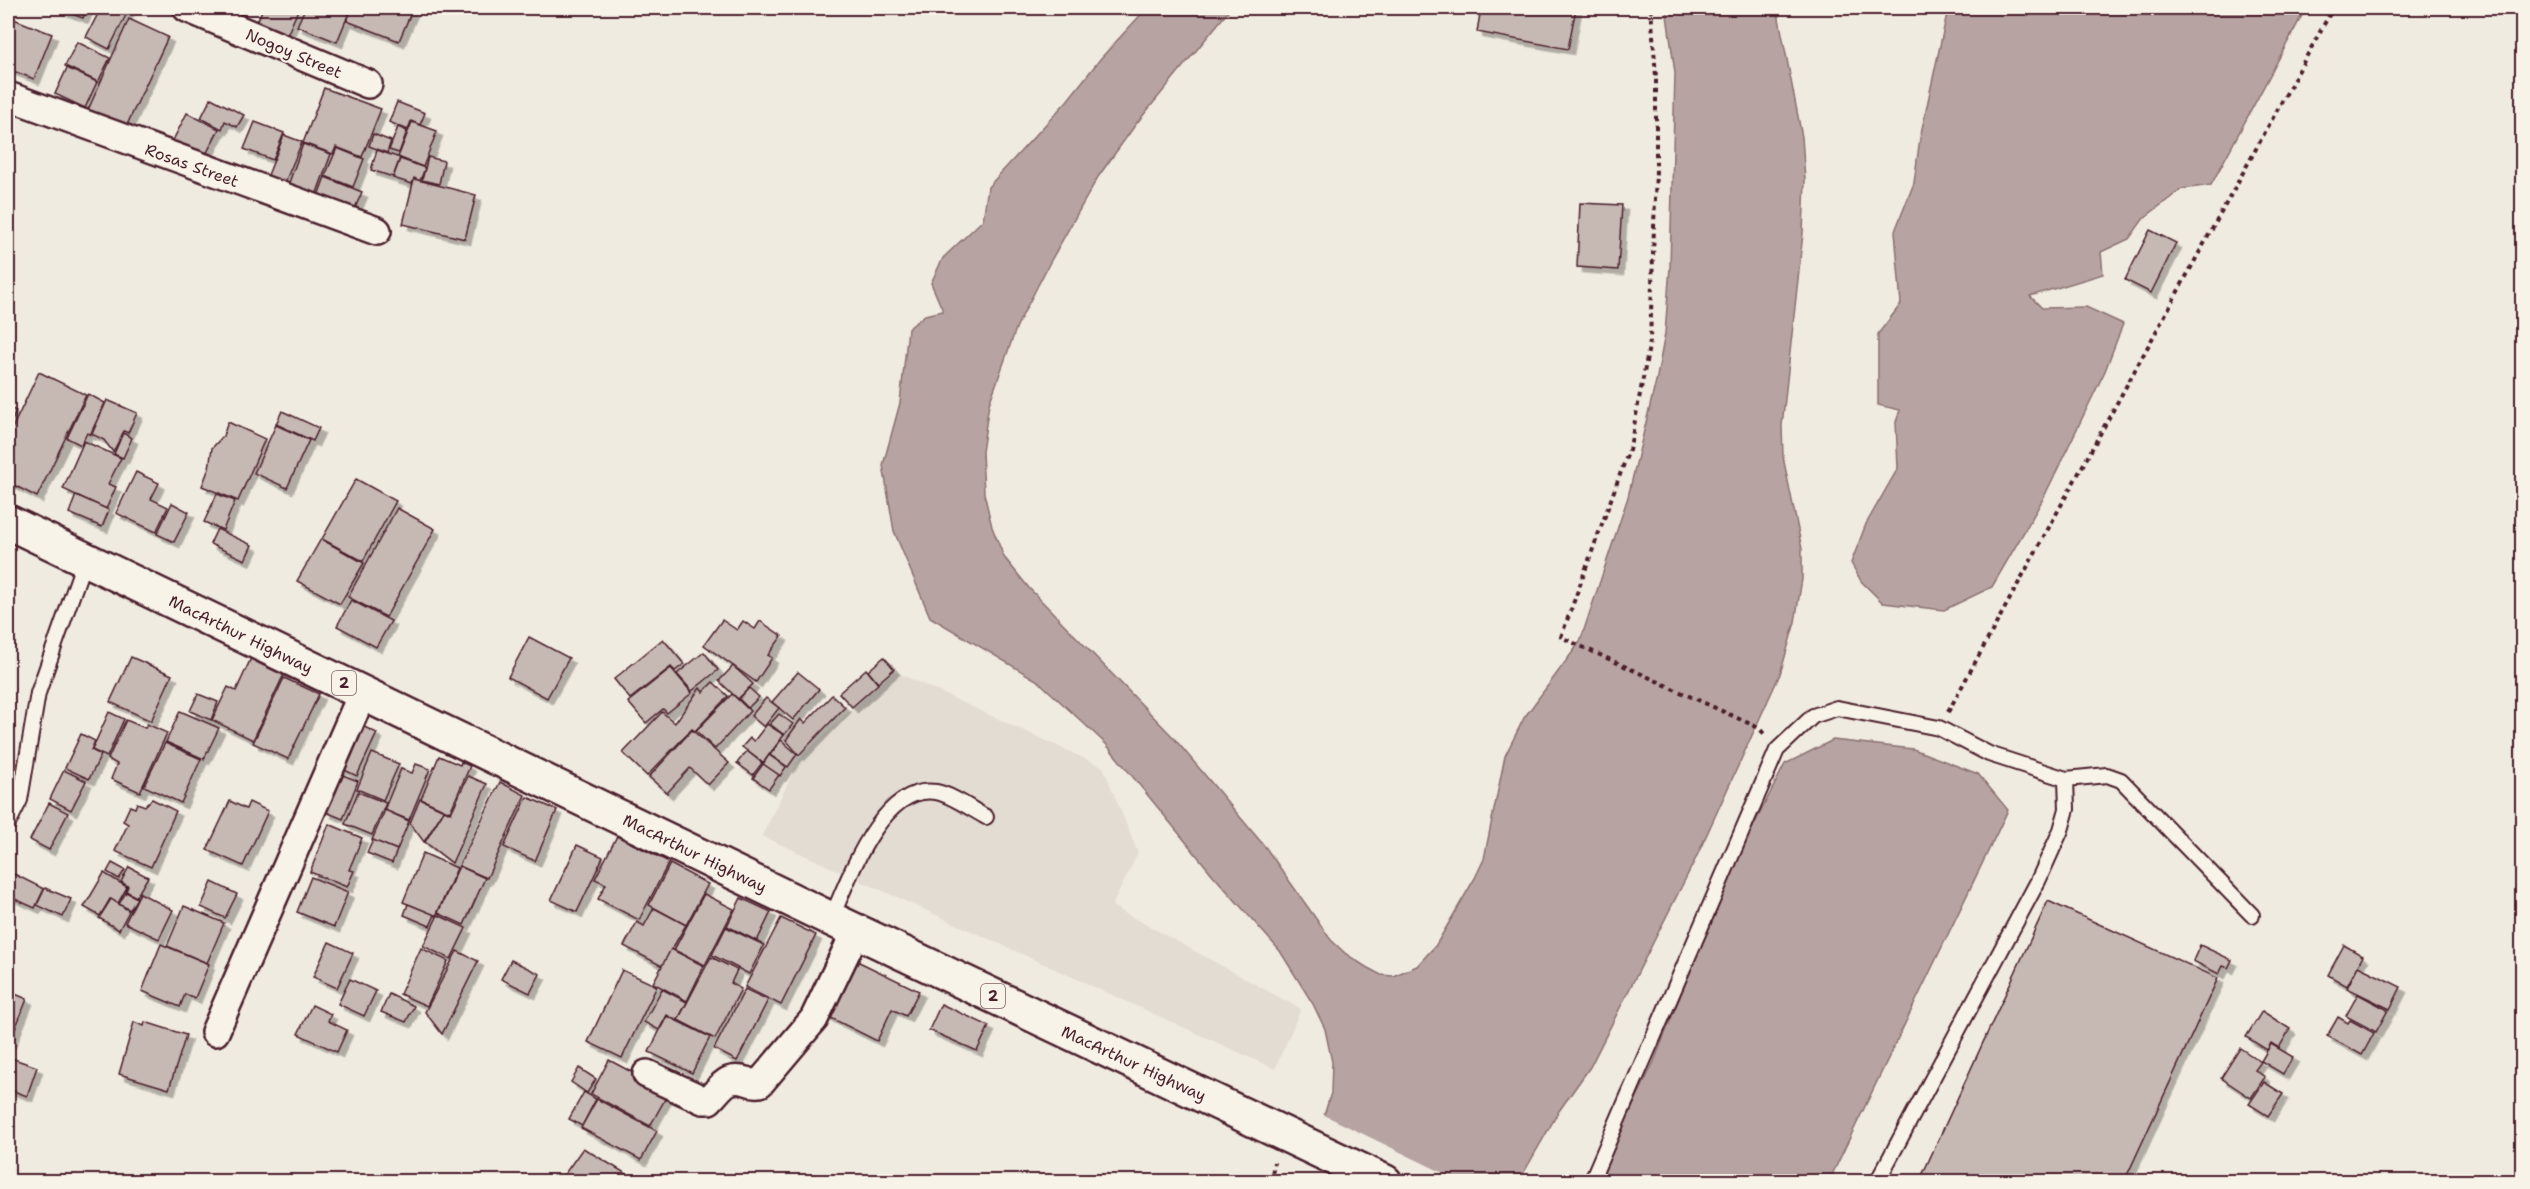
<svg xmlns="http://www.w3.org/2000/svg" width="2530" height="1189" font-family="'Shantell Sans',sans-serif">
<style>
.built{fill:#e3dcd2}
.water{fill:#b7a4a2;stroke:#8b6f72;stroke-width:1.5}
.pier{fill:#f0ebe0}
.building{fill:#c6b8b3;stroke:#4a1f2b;stroke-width:1.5;filter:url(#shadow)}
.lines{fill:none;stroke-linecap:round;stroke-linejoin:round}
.lane-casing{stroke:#4a1f2b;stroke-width:18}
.street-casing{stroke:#4a1f2b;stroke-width:32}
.highway-casing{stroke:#4a1f2b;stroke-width:38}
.path{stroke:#4a1f2b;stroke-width:4;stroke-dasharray:4.5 4.5;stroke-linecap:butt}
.lane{stroke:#f7f3e8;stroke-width:14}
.street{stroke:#f7f3e8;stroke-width:27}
.highway{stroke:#f7f3e8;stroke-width:33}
.labels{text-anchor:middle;stroke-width:4.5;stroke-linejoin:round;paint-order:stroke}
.shield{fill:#f7f3e8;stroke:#7e5f64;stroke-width:1.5}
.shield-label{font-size:15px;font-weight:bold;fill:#4a1f2b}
.street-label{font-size:16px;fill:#4a1f2b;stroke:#f7f3e8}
</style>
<defs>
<filter id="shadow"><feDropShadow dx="5.5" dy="5.5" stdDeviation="0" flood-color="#0004"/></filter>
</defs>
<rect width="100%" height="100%" fill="#f0ebe0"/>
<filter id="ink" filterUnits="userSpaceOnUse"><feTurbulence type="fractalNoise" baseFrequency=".0167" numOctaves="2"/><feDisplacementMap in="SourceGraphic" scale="12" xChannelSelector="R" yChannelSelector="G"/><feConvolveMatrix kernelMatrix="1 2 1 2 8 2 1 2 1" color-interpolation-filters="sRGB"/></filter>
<g filter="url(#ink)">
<!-- built -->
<polygon class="built" points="894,671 1103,767 1138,853 1112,906 1301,1009 1275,1069 762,836 801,756"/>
<!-- water -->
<g class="water">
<polygon points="1147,8 1231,8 1136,124 1098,177 1049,264 1017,326 989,404 982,452 984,493 992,527 1004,557 1029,588 1173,737 1266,848 1331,940 1346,954 1366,967 1381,975 1393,976 1417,966 1436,945 1475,878 1484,859 1505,756 1524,718 1580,642 1628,497 1657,377 1665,334 1670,267 1675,73 1666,8 1777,8 1802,137 1805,180 1803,233 1782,426 1783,457 1802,549 1802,579 1795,622 1780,674 1696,858 1590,1067 1559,1111 1519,1181 1304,1181 1331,1093 1332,1062 1325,1029 1313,1004 1280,951 1212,874 1106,744 1038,681 930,617 894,531 883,465 900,403 908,329 925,315 943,311 931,283 943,258 983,220 988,187 1067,101 1101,58"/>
<polygon points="1952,8 2306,8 2211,185 2182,189 2144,218 2129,239 2101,252 2103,274 2030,296 2042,308 2086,307 2123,324 2105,371 2043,499 1992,587 1944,610 1883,603 1861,581 1851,563 1866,524 1898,468 1896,422 1900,410 1878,405 1878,334 1901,304 1895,231 1914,183 1920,138 1946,18"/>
<polygon points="1833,740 1913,749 1978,774 2008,810 1829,1181 1596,1182 1653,1064 1727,878 1785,764"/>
</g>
<!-- pier -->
<polygon class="pier" points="1322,1114 1460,1181 1310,1182 1302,1178"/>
<!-- building -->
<g class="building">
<polygon points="56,8 87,8 83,18"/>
<polygon points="101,8 121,8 128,11 109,49 86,37"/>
<polygon points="263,8 299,8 284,42 254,29"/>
<polygon points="305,8 351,8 337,42 297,26"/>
<polygon points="352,8 413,8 399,41 347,21"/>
<polygon points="1481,8 1576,8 1568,49 1477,32"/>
<polygon points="11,18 52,34 34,79 8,69 8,27"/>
<polygon points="129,19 168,37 126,127 88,110"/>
<polygon points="77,42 110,58 98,82 65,66"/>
<polygon points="67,68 97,82 85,108 55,94"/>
<polygon points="324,88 381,109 362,157 336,147 333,154 303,143"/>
<polygon points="211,98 244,115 237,127 225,121 222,129 201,118"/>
<polygon points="397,102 425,113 420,125 411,121 408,130 389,122"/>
<polygon points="187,113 219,129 201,164 169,148"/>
<polygon points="255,122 284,133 273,160 244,149"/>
<polygon points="412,122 437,131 423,167 398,157"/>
<polygon points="398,127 407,131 399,153 389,150"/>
<polygon points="373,134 391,141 387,153 369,146"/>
<polygon points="284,135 302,142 283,187 266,180"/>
<polygon points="303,144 331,154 314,201 286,191"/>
<polygon points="337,148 364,159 353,187 325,176"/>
<polygon points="377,150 400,158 393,177 371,170"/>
<polygon points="428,157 444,161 439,184 422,180"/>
<polygon points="400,159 425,168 420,181 414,178 412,184 393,178"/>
<polygon points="325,177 362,192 352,215 316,201"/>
<polygon points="414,179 476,195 465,239 403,224"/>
<polygon points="1580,203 1622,205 1618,270 1577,267"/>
<polygon points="2150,230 2176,243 2151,293 2125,280"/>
<polygon points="39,372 86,395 37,497 8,482 8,437"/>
<polygon points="88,394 105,403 90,435 87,433 81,445 67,438"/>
<polygon points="107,400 137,413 128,433 124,431 113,452 104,440 92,434"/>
<polygon points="8,407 16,411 8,430"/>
<polygon points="282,411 319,428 313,441 276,424"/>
<polygon points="228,422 265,439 238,501 202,486 209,468 212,448 223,436"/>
<polygon points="276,425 309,440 287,488 254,473"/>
<polygon points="123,433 132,438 123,458 114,454"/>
<polygon points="84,441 121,458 108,484 116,487 106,509 63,489"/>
<polygon points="136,472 159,483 151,499 168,507 156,532 116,513"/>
<polygon points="356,479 396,501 363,561 322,539"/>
<polygon points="217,494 235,501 223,530 204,522"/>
<polygon points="76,495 109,510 102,527 69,513"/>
<polygon points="172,503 189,512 174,542 157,534"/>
<polygon points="397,508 435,529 386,617 348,597"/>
<polygon points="217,529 252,545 245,560 210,544"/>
<polygon points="321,539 364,563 340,604 297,581"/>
<polygon points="351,600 391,621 376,647 337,626"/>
<polygon points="722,620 737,630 743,621 755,629 760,621 782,636 768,655 772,658 756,682 704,645"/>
<polygon points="529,637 569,658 547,698 508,677"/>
<polygon points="663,639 684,664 675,671 671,667 630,699 614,679"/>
<polygon points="704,652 718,670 692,691 677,674"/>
<polygon points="252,656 285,672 253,740 212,720 228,687 236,691"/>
<polygon points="131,657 172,675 151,721 110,702"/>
<polygon points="884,657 894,669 878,683 868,671"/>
<polygon points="733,666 753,684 738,699 719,681"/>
<polygon points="671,668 692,693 667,713 663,709 646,723 628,702"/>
<polygon points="866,669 878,684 852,707 839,693"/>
<polygon points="798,672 819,689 793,720 772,702"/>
<polygon points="284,678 319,694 288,759 253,743"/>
<polygon points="713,682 728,696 695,731 692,729 647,776 623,753 662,712 675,723 700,688 703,692"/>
<polygon points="749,688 759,697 748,708 739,699"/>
<polygon points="198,694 218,702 211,720 190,711"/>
<polygon points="732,694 750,711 715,749 696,731"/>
<polygon points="832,695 845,707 799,755 786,740 801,719 805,723"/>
<polygon points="766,698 779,708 764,727 751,716"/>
<polygon points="180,711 219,728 204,759 166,742"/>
<polygon points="109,712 124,719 107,757 92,750"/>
<polygon points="779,714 793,724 784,735 770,724"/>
<polygon points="126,720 145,728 147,724 167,733 140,792 111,779 117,764 108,759"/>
<polygon points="358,724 377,733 357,776 338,767"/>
<polygon points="767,724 784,735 763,763 742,747 750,738 754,741"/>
<polygon points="692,730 729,763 708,785 690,768 667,793 649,777"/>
<polygon points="81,734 95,741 91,750 101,755 89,779 65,768"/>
<polygon points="781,740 797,754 788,767 770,755"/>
<polygon points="165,743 201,759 181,803 144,786"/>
<polygon points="747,751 762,763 753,775 737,763"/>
<polygon points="372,753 399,764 383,800 357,789"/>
<polygon points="769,755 786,767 780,776 763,764"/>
<polygon points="439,756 460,765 461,762 470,766 450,812 421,799"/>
<polygon points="416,764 430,769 409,820 384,810 401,769 412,773"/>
<polygon points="763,764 779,775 769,789 753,778"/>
<polygon points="64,770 86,781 71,810 50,799"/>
<polygon points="340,774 358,781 343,819 326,812"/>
<polygon points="468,776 487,784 452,863 425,842 444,810 451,813"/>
<polygon points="500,782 525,795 487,878 459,866"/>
<polygon points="358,792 386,803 372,835 345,824"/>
<polygon points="527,797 557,810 535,861 504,847"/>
<polygon points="152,799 176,811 151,867 115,851 128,824 123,821 130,806 135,808 137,803 145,806"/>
<polygon points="420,799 444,810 424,842 410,823"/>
<polygon points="230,801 246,809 249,802 268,811 243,866 207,850"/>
<polygon points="49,803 68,813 49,850 30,840"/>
<polygon points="385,810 409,821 397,850 372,840"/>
<polygon points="329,824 362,838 349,870 354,871 347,887 310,872"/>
<polygon points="617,836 669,862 639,920 598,899 606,884 595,879"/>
<polygon points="373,840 397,850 392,863 367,853"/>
<polygon points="577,845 603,857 577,912 551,900"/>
<polygon points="423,853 457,868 436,916 403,902"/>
<polygon points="112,863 125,870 119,879 107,872"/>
<polygon points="670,864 708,884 686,925 649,905"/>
<polygon points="459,866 485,878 464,925 438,913"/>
<polygon points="129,867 148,877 136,897 126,891 128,886 121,882"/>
<polygon points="12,873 44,889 35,908 8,896 8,882"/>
<polygon points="104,873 127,887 118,903 110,899 100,916 84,907"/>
<polygon points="311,877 348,892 334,927 297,912"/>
<polygon points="212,882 237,894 225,918 201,907"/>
<polygon points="45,888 71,899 63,917 37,905"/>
<polygon points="126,892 137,898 130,910 119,904"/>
<polygon points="140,893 173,910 159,939 125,923"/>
<polygon points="704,894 734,909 705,965 674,950"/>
<polygon points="741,898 771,912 757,941 727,926"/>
<polygon points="111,899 129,911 119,930 99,918"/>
<polygon points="2048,901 2218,978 2124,1182 1919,1182"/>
<polygon points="408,904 435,915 430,926 404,915"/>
<polygon points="184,906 224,923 207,963 167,946"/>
<polygon points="654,908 686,925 662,966 624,946 637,922 644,926"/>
<polygon points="438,915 466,928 451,959 423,946"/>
<polygon points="781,918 816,935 781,1005 745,987"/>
<polygon points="726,927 764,945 749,974 712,955"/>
<polygon points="329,942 353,953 337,988 313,977"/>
<polygon points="161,944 209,964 195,998 185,994 180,1007 142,991"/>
<polygon points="2200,945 2232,960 2228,968 2223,966 2219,974 2193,961"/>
<polygon points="2344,945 2363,956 2347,986 2328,975"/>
<polygon points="421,948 448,961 427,1006 400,994"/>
<polygon points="671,949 704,966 687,1001 653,983"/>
<polygon points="457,951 478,961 442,1034 425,1012"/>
<polygon points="711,957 737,970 731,983 741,989 715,1039 678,1020"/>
<polygon points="853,959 919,991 906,1016 892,1009 877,1041 825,1015"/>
<polygon points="511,960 540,974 530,993 501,979"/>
<polygon points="2358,966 2401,987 2390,1009 2347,988"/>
<polygon points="622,970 657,986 622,1058 588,1042"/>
<polygon points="350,979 376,991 364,1016 338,1004"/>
<polygon points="662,989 687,1002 677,1021 667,1015 659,1030 644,1022"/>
<polygon points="745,989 768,1000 737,1061 714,1049"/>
<polygon points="8,991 27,999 10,1042 8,1041"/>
<polygon points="389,994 414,1006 406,1022 381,1012"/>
<polygon points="2358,994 2388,1010 2376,1032 2346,1016"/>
<polygon points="941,1004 989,1026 977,1051 929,1030"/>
<polygon points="312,1005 331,1014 328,1021 347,1030 337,1052 298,1034"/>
<polygon points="2262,1011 2290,1029 2279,1048 2271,1043 2267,1050 2246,1037"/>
<polygon points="667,1016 710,1037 692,1073 649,1052"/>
<polygon points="2338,1017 2348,1023 2350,1020 2374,1033 2362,1055 2327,1036"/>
<polygon points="134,1022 144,1026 145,1022 186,1035 169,1089 119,1074"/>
<polygon points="2271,1044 2293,1057 2283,1074 2261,1061"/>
<polygon points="2240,1048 2261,1062 2255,1070 2265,1077 2251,1098 2221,1078"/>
<polygon points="8,1057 37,1067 27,1096 8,1089"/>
<polygon points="609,1060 669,1092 650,1126 591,1094"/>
<polygon points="579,1068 596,1079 587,1093 571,1082"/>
<polygon points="2264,1082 2283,1094 2268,1116 2249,1104"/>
<polygon points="584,1092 596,1099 582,1126 569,1119"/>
<polygon points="597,1099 657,1131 641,1160 581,1128"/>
<polygon points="583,1148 640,1182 566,1182 561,1179"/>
</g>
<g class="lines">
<defs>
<g id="lane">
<polyline points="2066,779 2107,775 2121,780 2252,915"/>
<polyline points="8,824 20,800 38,693 85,559"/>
<path d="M 831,919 C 848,881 881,783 936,792 C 950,794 973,810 986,817"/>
<polyline points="1591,1182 1777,750 1813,716 1837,708 1939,728 1989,754 2066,779 2067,809 2061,830 2038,881 1877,1182"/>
</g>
<g id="street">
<polyline points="187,8 368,84"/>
<polyline points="8,96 377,231"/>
<polyline points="215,1032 363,692"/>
<path d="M 647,1074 L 703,1100 L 709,1100 C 722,1087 726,1075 746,1081 C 751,1083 754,1084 760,1083 L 814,1019 L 856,931"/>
</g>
<polyline id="highway" points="8,522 831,919 1385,1182"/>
</defs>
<!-- lane casing -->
<use href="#lane" class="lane-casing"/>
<!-- street casing -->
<use href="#street" class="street-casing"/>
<!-- highway casing -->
<use href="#highway" class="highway-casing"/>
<!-- path -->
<g class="path">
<polyline points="1651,8 1656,77 1656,170 1650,341 1630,447 1561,637 1759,728 1766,736"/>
<polyline points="1948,712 2333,8"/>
<polyline points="1271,1182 1274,1162"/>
</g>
<!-- lane -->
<use href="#lane" class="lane"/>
<!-- street -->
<use href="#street" class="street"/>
<!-- highway -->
<use href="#highway" class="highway"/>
</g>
</g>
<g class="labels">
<!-- shield labels -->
<g class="shield">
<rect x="332" y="671" width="24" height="24" rx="4.5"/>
<rect x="981" y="984" width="24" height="24" rx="4.5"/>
</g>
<g class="shield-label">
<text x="344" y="688">2</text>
<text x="993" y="1001">2</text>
</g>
<!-- street labels -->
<g class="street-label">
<text transform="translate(294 53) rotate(23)" y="6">Nogoy Street</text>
<text transform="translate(192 165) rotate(20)" y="6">Rosas Street</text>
<text transform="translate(241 634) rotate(26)" y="6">MacArthur Highway</text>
<text transform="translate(695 853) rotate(26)" y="6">MacArthur Highway</text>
<text transform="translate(1134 1063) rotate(25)" y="6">MacArthur Highway</text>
</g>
</g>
<!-- margin -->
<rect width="2530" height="1189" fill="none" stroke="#f7f3e8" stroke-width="30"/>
<rect x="15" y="15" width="2500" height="1159" fill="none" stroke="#4a1f2b" stroke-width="2" filter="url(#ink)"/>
</svg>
